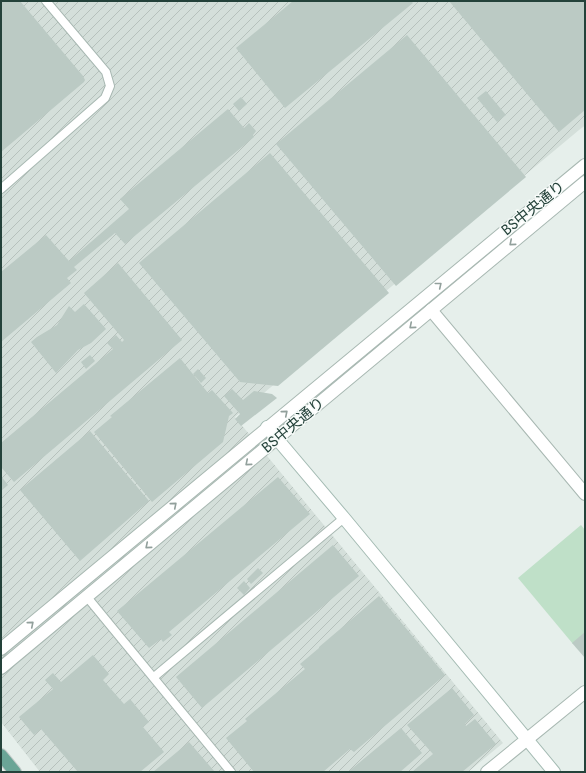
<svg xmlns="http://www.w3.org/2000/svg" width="586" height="773" font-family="Jost,'Noto Sans JP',sans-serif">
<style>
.industrial{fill:url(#industrial-furrows)}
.garden{fill:#bfe0c8}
.building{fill:#bbcac4}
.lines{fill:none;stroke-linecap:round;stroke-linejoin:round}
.lane-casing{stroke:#a8b8b2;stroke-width:10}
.street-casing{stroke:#a8b8b2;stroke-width:14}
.secondary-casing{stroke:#a4bbb3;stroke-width:14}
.primary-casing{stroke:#c2cac8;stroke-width:14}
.lane{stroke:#fff;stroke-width:8}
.street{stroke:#fff;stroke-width:12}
.secondary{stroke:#fff;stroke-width:12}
.primary{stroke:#6aa596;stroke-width:12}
.oneway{stroke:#92a09c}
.labels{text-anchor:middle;stroke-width:3;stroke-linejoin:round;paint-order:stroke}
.street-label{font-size:15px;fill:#24423a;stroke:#f7fbf9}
</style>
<defs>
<pattern id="industrial-furrows" width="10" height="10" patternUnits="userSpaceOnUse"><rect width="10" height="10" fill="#d4dfda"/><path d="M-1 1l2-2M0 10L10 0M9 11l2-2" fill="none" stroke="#b6c1bc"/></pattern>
</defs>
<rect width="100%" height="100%" fill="#e6efeb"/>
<!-- industrial -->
<polygon class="industrial" points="1,1 585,1 585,125 235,417 503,743 468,772 40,772 1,722"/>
<!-- garden -->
<polygon class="garden" points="581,525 585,530 585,634 573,644 518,578"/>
<!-- building -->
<g class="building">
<polygon points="1,1 20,1 83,76 85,80 84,82 1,152"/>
<polygon points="293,1 411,1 413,3 285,108 236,48"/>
<polygon points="449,1 585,1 585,110 559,132"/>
<polygon points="407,35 526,177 396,286 276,144"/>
<polygon points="486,91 506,115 497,122 477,98"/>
<polygon points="241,97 247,104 239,111 233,104"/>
<polygon points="228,109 244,128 249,123 256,131 253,135 254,137 125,244 115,233 74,267 77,270 67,278 71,283 1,342 1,272 46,235 69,261 129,209 120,199"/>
<polygon points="270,153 389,293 278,386 240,382 139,263"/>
<polygon points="118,263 182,340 14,482 1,467 1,443 113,349 107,343 116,335 122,342 124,340 84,293"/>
<polygon points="84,304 106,329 91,343 78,350 56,373 31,342 37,337 57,325 69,306 75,312"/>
<polygon points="90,355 95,361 86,369 81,362"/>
<polygon points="180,358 208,393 212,390 233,413 229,416 223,442 152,502 94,432 112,417 110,416"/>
<polygon points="198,369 206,378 201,383 193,374"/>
<polygon points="232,389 243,400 254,391 272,394 277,398 241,426 235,419 240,414 224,396"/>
<polygon points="90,431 149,501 80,561 20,490"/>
<polygon points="1,476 8,485 1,491"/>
<polygon points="278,477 310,514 169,632 172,635 163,642 161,639 149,648 117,611"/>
<polygon points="333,545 359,576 202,708 176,677"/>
<polygon points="258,568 263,573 251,584 247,579"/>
<polygon points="244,581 250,588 244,595 237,588"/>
<polygon points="379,596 445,675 354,752 350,749 323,772 254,772 226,738 247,721 245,719 305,669 300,664 319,648 319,647"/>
<polygon points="585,632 585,658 572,643"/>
<polygon points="93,655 109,674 103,680 124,704 130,699 149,722 143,727 164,752 140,772 78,772 41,729 34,735 19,717 53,689 45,680 53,673 61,682"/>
<polygon points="452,688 474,715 465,724 466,726 475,719 496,744 462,772 412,772 433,754 407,725"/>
<polygon points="401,728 422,753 400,772 348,772"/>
<polygon points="189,742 215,772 153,772"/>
</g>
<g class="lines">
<defs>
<g id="lane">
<polyline points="1,189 105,98 110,86 106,72 46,1"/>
<polyline points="87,597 231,772"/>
<polyline points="154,677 344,518"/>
</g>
<g id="street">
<polyline points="431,310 585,494"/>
<polyline points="1,649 585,165"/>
<polyline points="1,668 585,182"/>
<polyline points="487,772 585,692"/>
</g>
<polyline id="secondary" points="267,427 344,518 554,772"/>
<polyline id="primary" points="1,755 15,772"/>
</defs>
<!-- lane casing -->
<use href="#lane" class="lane-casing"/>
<!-- street casing -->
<use href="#street" class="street-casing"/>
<!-- secondary casing -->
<use href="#secondary" class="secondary-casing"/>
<!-- primary casing -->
<use href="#primary" class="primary-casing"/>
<!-- lane -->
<use href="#lane" class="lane"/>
<!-- street -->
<use href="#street" class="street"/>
<!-- secondary -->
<use href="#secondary" class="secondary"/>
<!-- primary -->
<use href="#primary" class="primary"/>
</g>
<!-- one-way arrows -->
<defs><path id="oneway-chevron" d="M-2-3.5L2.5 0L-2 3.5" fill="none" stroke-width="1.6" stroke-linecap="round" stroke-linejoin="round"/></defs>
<g class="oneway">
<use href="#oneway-chevron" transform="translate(512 243) rotate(140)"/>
<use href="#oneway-chevron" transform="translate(439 285) rotate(-39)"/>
<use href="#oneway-chevron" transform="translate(412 326) rotate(140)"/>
<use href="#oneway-chevron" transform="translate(285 413) rotate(-40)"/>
<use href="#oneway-chevron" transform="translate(248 463) rotate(140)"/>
<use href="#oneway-chevron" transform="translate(174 505) rotate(-40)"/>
<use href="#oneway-chevron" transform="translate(148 546) rotate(140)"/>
<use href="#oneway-chevron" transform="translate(31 624) rotate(-40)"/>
</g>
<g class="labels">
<!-- street labels -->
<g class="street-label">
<text transform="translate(533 208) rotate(-39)" y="5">BS中央通り</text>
<text transform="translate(293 425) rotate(-40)" y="5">BS中央通り</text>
</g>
</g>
<!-- border -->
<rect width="586" height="773" fill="none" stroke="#24423a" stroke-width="4"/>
</svg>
